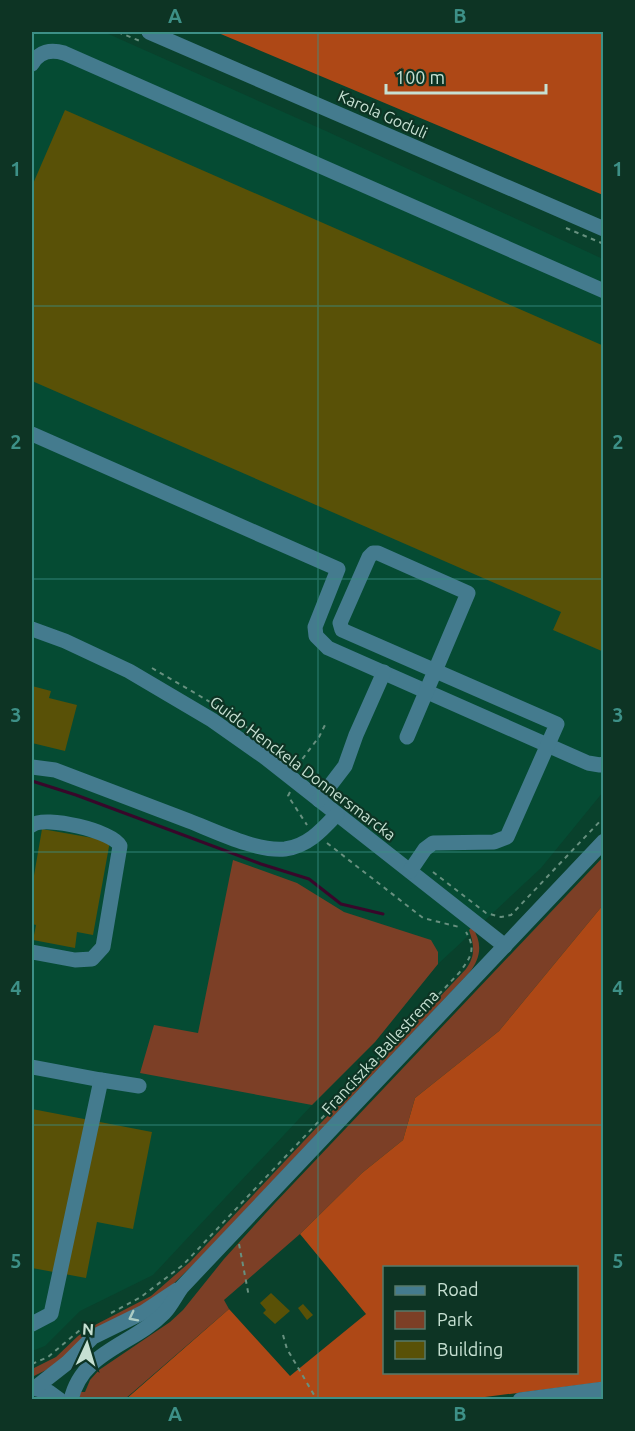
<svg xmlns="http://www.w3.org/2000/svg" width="635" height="1431" font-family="Ubuntu,sans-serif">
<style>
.built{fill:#054b33}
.green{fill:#7c3f26}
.forest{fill:#ae4816;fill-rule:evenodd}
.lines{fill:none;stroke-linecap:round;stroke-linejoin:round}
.stream{stroke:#38072a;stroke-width:3}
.building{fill:#595107}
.path{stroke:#67907f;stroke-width:2;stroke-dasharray:4.5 4.5;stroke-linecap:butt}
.minor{stroke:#447b8e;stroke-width:15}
.oneway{stroke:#acccc4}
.grid{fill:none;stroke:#3d9087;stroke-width:1.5;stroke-opacity:0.55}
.labels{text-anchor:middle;stroke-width:4.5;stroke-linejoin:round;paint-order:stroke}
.street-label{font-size:16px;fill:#c6e0d2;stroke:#0d3424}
.neatline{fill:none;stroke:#3d9087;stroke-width:2}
.grid-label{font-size:20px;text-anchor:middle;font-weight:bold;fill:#3d9087}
</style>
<rect width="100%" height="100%" fill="#09412c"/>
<!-- built -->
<polygon class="built" points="32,32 104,32 326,131 603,259 603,792 541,868 438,964 374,1042 312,1105 153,1275 80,1311 45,1346 32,1351"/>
<!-- green -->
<g class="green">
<polygon points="603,857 603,905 499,1031 415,1098 403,1140 362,1173 300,1234 224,1300 229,1309 125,1399 80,1399 80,1392 85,1392 90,1380 99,1370 170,1322 183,1310 224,1259 275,1203"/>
<polygon points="233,860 297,883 344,912 431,940 438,952 438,964 375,1042 312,1105 140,1073 154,1025 198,1033"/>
<path d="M 472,927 C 483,943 481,958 469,973 L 196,1262 L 168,1289 L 54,1366 L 32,1377 L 32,1369 L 56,1357 L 78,1336 L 93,1326 L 151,1296 L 190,1262 L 466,969 C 476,955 474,945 469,930 Z"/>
</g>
<!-- forest -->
<g class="forest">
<polygon points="216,32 603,32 603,195"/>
<path d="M 603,905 L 603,1382 L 462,1400 L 125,1400 L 229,1309 L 290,1376 L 366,1314 L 300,1234 L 362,1173 L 403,1140 L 415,1098 L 499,1031 ZM 384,1268 L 576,1268 L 576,1372 L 384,1372 Z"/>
</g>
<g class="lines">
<!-- stream -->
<polyline class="stream" points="32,781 76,795 261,864 309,879 341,904 383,914"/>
</g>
<!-- building -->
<g class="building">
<polygon points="65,110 604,346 604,652 553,630 561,612 32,381 32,186"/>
<polygon points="32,686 51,691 49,698 77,705 65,751 32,743"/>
<polygon points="42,829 110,841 93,935 77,932 75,948 33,940 36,925 32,924 32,887"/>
<polygon points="32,1109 152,1132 133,1229 97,1222 86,1278 32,1268"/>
<polygon points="271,1293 290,1311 275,1324 263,1313 266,1310 260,1303"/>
<polygon points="303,1304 313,1315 307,1320 298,1308"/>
</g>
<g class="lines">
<!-- path -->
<g class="path">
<polyline points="118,32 140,41"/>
<polyline points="566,228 604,244"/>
<polyline points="152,668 217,706 253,732"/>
<polyline points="297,766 319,737 326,723"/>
<polyline points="290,792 288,796 307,825"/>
<polyline points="327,843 423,918 459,927"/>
<polyline points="433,872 486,913 501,917 511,915 604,817"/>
<polyline points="239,1244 249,1297"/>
<path d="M 111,1313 L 141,1297 L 183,1265 L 459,973 C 470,958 477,950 466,932"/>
<polyline points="283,1335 287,1349 317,1400"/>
<polyline points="32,1364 48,1357 80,1330"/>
</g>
<!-- minor -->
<g class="minor">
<polyline points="149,32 604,229"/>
<path d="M 32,64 C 39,51 51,49 64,53 L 604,291"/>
<polyline points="32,434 338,569 315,627 316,636 328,648 588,763 600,765 604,764"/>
<polyline points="32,629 65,641 129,671 212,720 266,758 505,946"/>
<path d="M 407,737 C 427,689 448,641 468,593 L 378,553 L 373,553 L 369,557 L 340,623 L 342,630 L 557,724 L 507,837 L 494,842 L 433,843 L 425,849 L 410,871"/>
<path d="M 32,767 L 55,770 C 100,787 144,804 189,821 C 215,831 257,852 285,849 C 308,846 322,830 337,814"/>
<polyline points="319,800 345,766 356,735 384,672"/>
<path d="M 32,825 C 45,815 113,831 120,846 L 103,947 L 92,959 L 75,960 L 32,952"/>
<polyline points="32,1067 101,1080"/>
<polyline points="32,1324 51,1314 101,1080 139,1086"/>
<polyline points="32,1388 49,1392 60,1400"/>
<polyline points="35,1388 67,1363 93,1337 144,1312 177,1290"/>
<path d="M 71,1400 C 82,1351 133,1345 164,1313 C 171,1306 176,1295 182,1287 L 604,841"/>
<polyline points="520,1400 604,1389"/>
</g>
</g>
<!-- one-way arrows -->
<defs><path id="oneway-chevron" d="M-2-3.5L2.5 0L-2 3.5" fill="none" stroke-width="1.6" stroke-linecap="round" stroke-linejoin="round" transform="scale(1.5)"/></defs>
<use class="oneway" href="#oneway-chevron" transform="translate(133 1317) rotate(153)"/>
<!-- grid -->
<path class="grid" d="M 318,32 L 318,1400M 32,306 L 604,306M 32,579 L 604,579M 32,852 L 604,852M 32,1125 L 604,1125"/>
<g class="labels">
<!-- street labels -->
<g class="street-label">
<text transform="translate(383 114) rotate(24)" y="6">Karola Goduli</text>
<text transform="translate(303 768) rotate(37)" y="6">Guido Henckela Donnersmarcka</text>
<text transform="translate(380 1052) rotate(-47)" y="6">Franciszka Ballestrema</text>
</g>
</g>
<!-- border -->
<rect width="635" height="1431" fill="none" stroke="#0d3424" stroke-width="66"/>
<!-- legend -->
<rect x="383" y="1266" width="195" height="108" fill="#0d3424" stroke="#57796a" stroke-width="1.5"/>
<rect x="395" y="1286" width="30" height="9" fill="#447b8e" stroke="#57796a" stroke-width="1.5"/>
<text x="437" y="1296" font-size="18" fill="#c6e0d2">Road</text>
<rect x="395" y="1311" width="30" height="18" fill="#7c3f26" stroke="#57796a" stroke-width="1.5"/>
<text x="437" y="1326" font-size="18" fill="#c6e0d2">Park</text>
<rect x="395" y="1341" width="30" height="18" fill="#595107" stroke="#57796a" stroke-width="1.5"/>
<text x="437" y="1356" font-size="18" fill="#c6e0d2">Building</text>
<!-- north arrow -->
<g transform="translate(87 1344) rotate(4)" stroke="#0d3424" stroke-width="4.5" paint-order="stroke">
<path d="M0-4.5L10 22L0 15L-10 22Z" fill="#c6e0d2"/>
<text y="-9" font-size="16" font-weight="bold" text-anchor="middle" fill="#c6e0d2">N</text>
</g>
<!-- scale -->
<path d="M386 84v9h160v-9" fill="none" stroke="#c6e0d2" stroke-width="3"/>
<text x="395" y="84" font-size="18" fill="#c6e0d2" stroke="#0d3424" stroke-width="4.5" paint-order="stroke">100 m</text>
<rect x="33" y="33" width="569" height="1365" class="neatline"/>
<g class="grid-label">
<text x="175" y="23">A</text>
<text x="460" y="23">B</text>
<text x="16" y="176">1</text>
<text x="618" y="176">1</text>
<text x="16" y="449">2</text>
<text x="618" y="449">2</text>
<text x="16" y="722">3</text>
<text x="618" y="722">3</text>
<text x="16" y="995">4</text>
<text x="618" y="995">4</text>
<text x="16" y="1268">5</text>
<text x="618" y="1268">5</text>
<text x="175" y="1421">A</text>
<text x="460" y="1421">B</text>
</g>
</svg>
